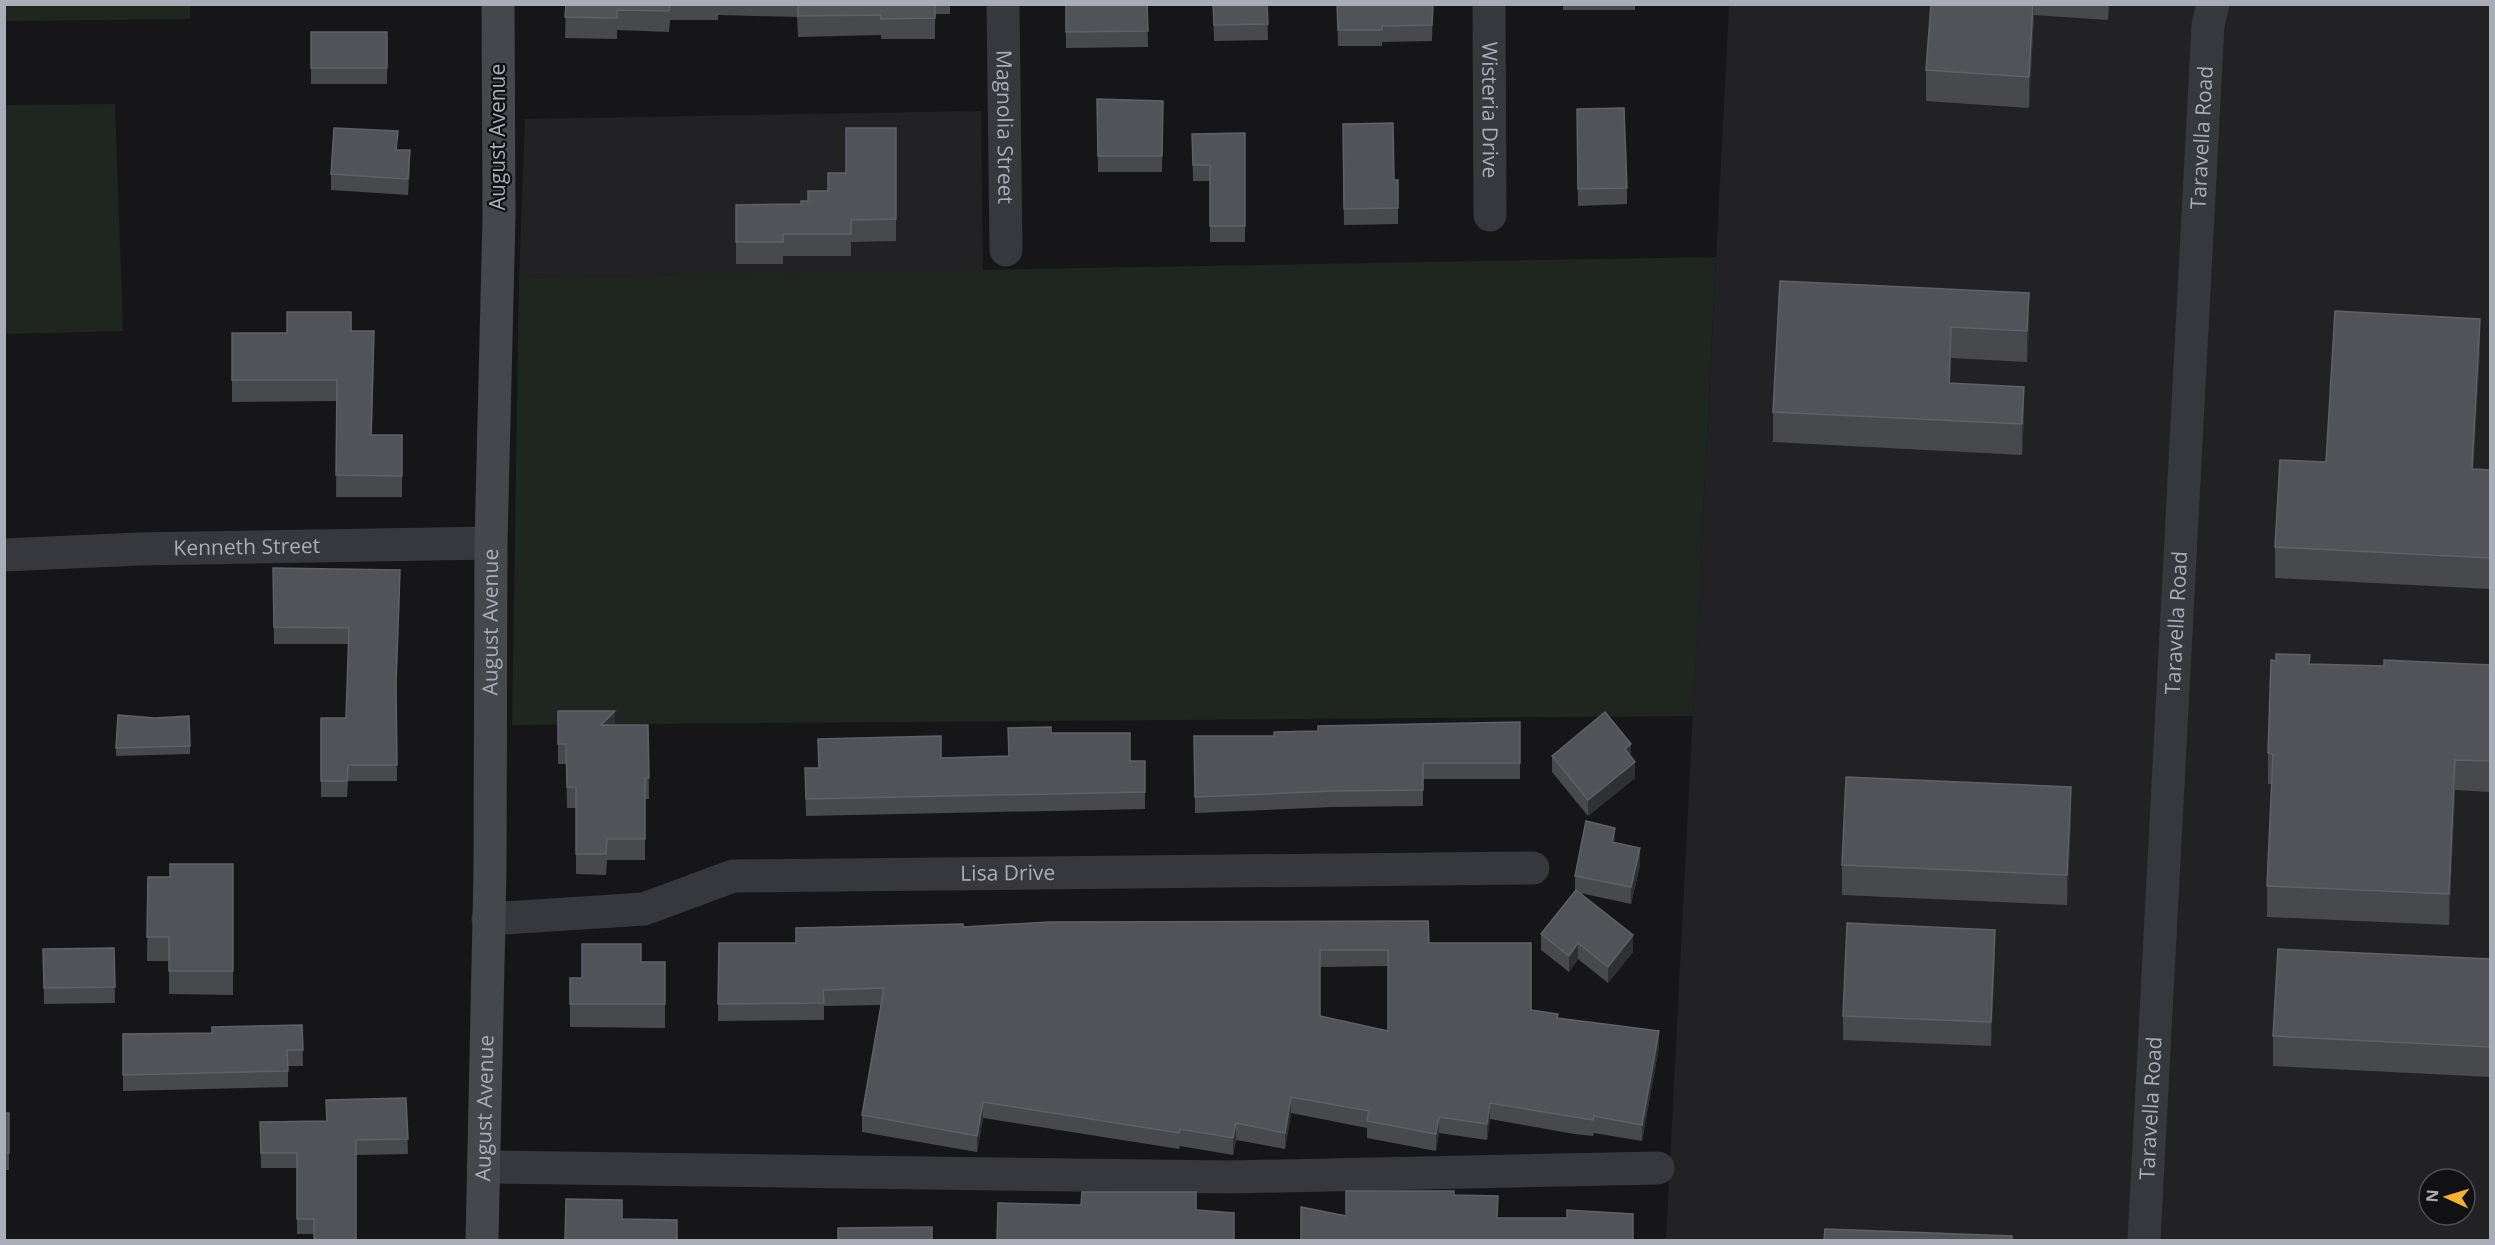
<svg xmlns="http://www.w3.org/2000/svg" width="2495" height="1245" font-family="'Open Sans',sans-serif">
<style>
.built{fill:#222225;fill-rule:evenodd}
.green{fill:#1e261f}
.lines{fill:none;stroke-linecap:round;stroke-linejoin:round}
.street{stroke:#37383d;stroke-width:33}
.secondary{stroke:#45474d;stroke-width:33}
.wall{fill:#47494d;fill-rule:evenodd}
.shaded-wall{fill:#2f3033}
.building{fill:#525359;stroke:#5f6168;stroke-width:1.5;fill-rule:evenodd}
.labels{text-anchor:middle;stroke-width:4.5;stroke-linejoin:round;paint-order:stroke}
.street-label{font-size:21px;fill:#a8adb8;stroke:#111113}
</style>
<rect width="100%" height="100%" fill="#161618"/>
<!-- built -->
<g class="built">
<path d="M 1729,5 L 2490,5 L 2490,1240 L 1666,1240 ZM 2429,1179 L 2465,1179 L 2465,1215 L 2429,1215 Z"/>
<polygon points="981,111 983,271 519,278 525,119"/>
</g>
<!-- green -->
<g class="green">
<polygon points="4,5 190,5 190,19 5,21"/>
<polygon points="115,104 123,331 5,334 5,105"/>
<polygon points="1716,257 1693,716 512,725 519,278"/>
</g>
<g class="lines">
<!-- street -->
<g class="street">
<path id="s1" d="M 1003,4 L 1006,250"/>
<path id="s2" d="M 1489,4 L 1490,215"/>
<path id="s3" d="M 4,555 L 139,549 L 491,543"/>
<path id="s4" d="M 488,919 L 644,909 L 733,876 L 1533,868"/>
<polyline points="483,1167 1229,1177 1658,1168"/>
<path id="s5" d="M 2144,1240 L 2208,25 L 2213,4"/>
</g>
<!-- secondary -->
<path class="secondary" id="s6" d="M 482,1240 L 490,872 L 491,543 L 499,217 L 498,4"/>
</g>
<!-- wall -->
<g class="wall">
<polygon points="566,4 950,4 950,14 935,14 935,39 881,39 881,35 798,37 797,17 718,15 718,20 670,20 669,32 617,30 617,39 565,38"/>
<polygon points="1066,4 1147,4 1148,47 1066,48"/>
<polygon points="1213,4 1267,4 1268,40 1214,41"/>
<polygon points="1337,4 1433,4 1432,41 1382,42 1382,46 1338,46"/>
<rect x="1563" y="4" width="72" height="6"/>
<polygon points="1931,4 2109,4 2108,20 2034,15 2029,108 1926,101 1926,70"/>
<rect x="311" y="32" width="76" height="52"/>
<polygon points="1097,99 1163,101 1162,172 1098,172"/>
<polygon points="1343,124 1394,180 1398,180 1398,224 1344,225"/>
<polygon points="1577,125 1627,188 1627,204 1578,206"/>
<polygon points="896,128 896,241 851,242 851,256 783,256 783,264 736,264 736,205 801,204 808,201 828,191"/>
<polygon points="1245,133 1245,242 1210,242 1210,181 1193,181 1192,134"/>
<polygon points="398,150 410,166 408,195 331,190 331,174"/>
<polygon points="1780,281 2029,324 2027,362 1951,358 1950,383 2024,418 2022,455 1773,442 1773,412"/>
<polygon points="351,331 374,352 372,435 402,435 402,497 336,497 337,401 232,402 232,333 287,333"/>
<polygon points="2480,349 2473,469 2490,470 2490,589 2275,578 2275,547 2326,462"/>
<polygon points="273,568 400,586 396,696 397,781 348,781 347,797 321,797 321,718 346,718 349,644 274,644"/>
<polygon points="2310,664 2384,666 2490,665 2490,792 2455,790 2449,925 2267,917 2267,886 2272,784 2268,784 2268,753"/>
<polygon points="558,711 615,725 648,725 649,799 645,799 645,860 607,860 606,875 576,874 576,808 567,808 566,764 558,764"/>
<polygon points="155,718 190,746 190,754 116,756 116,748"/>
<polygon points="1520,722 1520,779 1423,779 1423,806 1333,807 1195,813 1194,736 1274,736 1318,731"/>
<polygon points="1051,733 1130,761 1145,761 1145,809 806,816 805,768 819,768 941,758 1008,756"/>
<polygon points="1552,756 1631,757 1635,778 1588,816 1552,772"/>
<polygon points="2071,818 2067,905 1842,895 1842,865"/>
<polygon points="1615,843 1640,865 1631,904 1580,893 1633,952 1608,983 1578,959 1569,972 1541,950 1541,934 1575,891 1575,876"/>
<polygon points="233,864 233,995 169,994 169,961 147,961 148,877 170,877"/>
<path d="M 963,927 L 1429,943 L 1531,1010 L 1659,1047 L 1642,1141 L 1594,1133 L 1593,1136 L 1574,1134 L 1490,1119 L 1487,1140 L 1439,1133 L 1436,1151 L 1367,1138 L 1367,1128 L 1291,1113 L 1285,1149 L 1236,1140 L 1233,1155 L 1180,1146 L 1179,1149 L 983,1118 L 977,1152 L 862,1132 L 862,1115 L 881,1005 L 824,1006 L 824,1020 L 718,1021 L 719,943 L 796,943 ZM 1388,966 L 1388,1031 L 1320,1016 L 1320,967 Z"/>
<polygon points="114,948 115,1003 44,1004 43,949"/>
<polygon points="1995,953 1991,1046 1843,1040 1843,1016"/>
<polygon points="2490,959 2490,1077 2273,1066 2273,1036"/>
<polygon points="641,962 665,962 665,1028 570,1027 570,978 582,978"/>
<polygon points="302,1025 303,1066 288,1066 288,1087 123,1091 123,1034 212,1033"/>
<polygon points="406,1098 408,1154 356,1155 314,1234 297,1234 297,1168 261,1168 260,1122 326,1121"/>
<rect x="4" y="1113" width="5" height="57"/>
</g>
<!-- shaded-wall -->
<g class="shaded-wall">
<polygon points="2033,4 2034,4 2034,15 2029,108 2029,77"/>
<polygon points="410,150 410,166 408,195 408,179"/>
<polygon points="2029,293 2029,324 2027,362 2027,331"/>
<polygon points="2480,319 2480,349 2472,500 2472,469"/>
<polygon points="1951,327 1951,358 1949,414 1949,383"/>
<polygon points="374,331 374,352 371,456 371,435"/>
<polygon points="2024,387 2024,418 2022,455 2022,424"/>
<polygon points="615,711 615,732 601,725"/>
<polygon points="1631,744 1631,760 1625,749"/>
<polygon points="2455,760 2455,790 2449,925 2449,894"/>
<polygon points="1635,762 1635,778 1588,816 1588,800"/>
<polygon points="2071,787 2071,818 2067,905 2067,875"/>
<polygon points="1615,828 1615,844 1612,842"/>
<polygon points="1640,848 1640,865 1631,904 1631,887"/>
<polygon points="1995,930 1995,953 1991,1046 1991,1022"/>
<polygon points="1633,935 1633,952 1608,983 1608,967"/>
<polygon points="1578,943 1578,959 1569,972 1569,956"/>
<polygon points="1659,1031 1659,1047 1642,1141 1642,1125"/>
<polygon points="1291,1097 1291,1113 1285,1149 1285,1133"/>
<polygon points="983,1102 983,1118 977,1152 977,1136"/>
<polygon points="1490,1103 1490,1119 1487,1140 1487,1124"/>
<polygon points="1439,1117 1439,1133 1436,1151 1436,1134"/>
<polygon points="1236,1123 1236,1140 1233,1155 1233,1138"/>
</g>
<!-- building -->
<g class="building">
<polygon points="566,4 670,4 669,11 617,10 617,18 565,17"/>
<polygon points="798,4 935,4 935,18 881,19 881,15 798,16"/>
<polygon points="1066,4 1147,4 1148,31 1066,32"/>
<polygon points="1213,4 1267,4 1268,24 1214,25"/>
<polygon points="1337,4 1433,4 1432,25 1382,26 1382,30 1338,30"/>
<polygon points="1931,4 2033,4 2029,77 1926,70"/>
<rect x="311" y="32" width="76" height="36"/>
<polygon points="1097,99 1163,101 1162,156 1098,156"/>
<polygon points="1624,108 1627,188 1578,189 1577,109"/>
<polygon points="1393,123 1394,180 1398,180 1398,208 1344,209 1343,124"/>
<polygon points="334,128 398,131 396,150 410,150 408,179 331,174"/>
<polygon points="846,128 896,128 896,219 851,220 851,234 783,234 783,242 736,242 736,205 801,204 801,201 808,201 808,191 828,191 828,173 846,173"/>
<polygon points="1245,133 1245,226 1210,226 1210,165 1193,165 1192,134"/>
<polygon points="1780,281 2029,293 2027,331 1951,327 1949,383 2024,387 2022,424 1773,412"/>
<polygon points="2335,311 2480,319 2472,469 2490,470 2490,558 2275,547 2280,460 2326,462"/>
<polygon points="287,312 351,312 351,331 374,331 371,435 402,435 402,476 336,475 337,380 232,380 232,333 287,333"/>
<polygon points="273,568 400,570 396,684 397,765 348,765 347,781 321,781 321,718 346,718 349,628 274,627"/>
<polygon points="2276,654 2310,655 2309,664 2384,666 2384,660 2490,665 2490,761 2455,760 2449,894 2267,886 2273,754 2268,753 2271,660 2276,661"/>
<polygon points="558,711 615,711 601,725 648,725 649,778 645,778 645,839 607,839 606,854 576,854 576,787 567,787 566,744 558,744"/>
<polygon points="1605,712 1631,744 1625,749 1635,762 1588,800 1552,756"/>
<polygon points="118,715 155,718 189,716 190,746 116,748"/>
<polygon points="1520,722 1520,763 1423,763 1423,790 1333,791 1195,797 1194,736 1274,736 1274,732 1318,731 1318,726"/>
<polygon points="1051,727 1051,733 1130,733 1130,761 1145,761 1145,792 806,799 805,768 819,768 818,739 941,736 941,758 1009,756 1008,728"/>
<polygon points="1846,777 2071,787 2067,875 1842,865"/>
<polygon points="1586,821 1615,828 1612,842 1640,848 1631,887 1575,876"/>
<polygon points="170,864 233,864 233,971 169,971 169,937 147,937 148,877 170,877"/>
<polygon points="1576,890 1633,935 1608,967 1578,943 1569,956 1541,934"/>
<path d="M 1428,921 L 1429,943 L 1531,943 L 1531,1010 L 1558,1014 L 1557,1018 L 1659,1031 L 1642,1125 L 1594,1116 L 1593,1120 L 1574,1117 L 1490,1103 L 1487,1124 L 1439,1117 L 1436,1134 L 1367,1121 L 1369,1111 L 1291,1097 L 1285,1133 L 1236,1123 L 1233,1138 L 1180,1129 L 1179,1133 L 983,1102 L 977,1136 L 862,1115 L 884,988 L 823,990 L 824,1003 L 718,1004 L 719,943 L 796,943 L 796,928 L 963,924 L 963,927 L 1049,922 ZM 1320,950 L 1388,950 L 1388,1031 L 1320,1016 Z"/>
<polygon points="1847,923 1995,930 1991,1022 1843,1016"/>
<polygon points="582,944 641,944 641,962 665,962 665,1004 570,1004 570,978 582,978"/>
<polygon points="114,948 115,987 44,988 43,949"/>
<polygon points="2278,949 2490,959 2490,1047 2273,1036"/>
<polygon points="302,1025 303,1050 287,1050 288,1071 123,1075 123,1034 212,1033 212,1027"/>
<polygon points="406,1098 408,1139 356,1140 356,1240 314,1240 314,1219 297,1219 297,1153 261,1153 260,1122 327,1121 326,1100"/>
<rect x="4" y="1113" width="5" height="40"/>
<polygon points="1346,1191 1454,1191 1454,1195 1498,1196 1497,1218 1567,1218 1567,1210 1633,1214 1633,1240 1301,1240 1301,1207 1346,1216"/>
<polygon points="1082,1192 1196,1192 1196,1210 1234,1213 1234,1240 997,1240 998,1203 1081,1205"/>
<polygon points="566,1199 622,1200 622,1219 677,1220 677,1240 565,1240"/>
<polygon points="932,1227 932,1240 838,1240 838,1228"/>
<polygon points="1825,1229 2012,1236 2012,1240 1824,1240"/>
</g>
<g class="labels">
<!-- street labels -->
<g class="street-label">
<text dy="7" stroke="none"><textPath href="#s2" startOffset="106">Wisteria Drive</textPath></text>
<text dy="7" stroke="none"><textPath href="#s1" startOffset="123">Magnolia Street</textPath></text>
<text transform="translate(498 137) rotate(-90)" y="7">August Avenue</text>
<text dy="7" stroke="none"><textPath href="#s5" startOffset="1104">Taravella Road</textPath></text>
<text dy="7" stroke="none"><textPath href="#s3" startOffset="243">Kenneth Street</textPath></text>
<text dy="7" stroke="none"><textPath href="#s6" startOffset="618">August Avenue</textPath></text>
<text dy="7" stroke="none"><textPath href="#s5" startOffset="618">Taravella Road</textPath></text>
<text dy="7" stroke="none"><textPath href="#s4" startOffset="526">Lisa Drive</textPath></text>
<text dy="7" stroke="none"><textPath href="#s6" startOffset="132">August Avenue</textPath></text>
<text dy="7" stroke="none"><textPath href="#s5" startOffset="132">Taravella Road</textPath></text>
</g>
</g>
<!-- border -->
<rect width="2495" height="1245" fill="none" stroke="#a8adb8" stroke-width="12"/>
<!-- north arrow -->
<g transform="translate(2447 1197) rotate(274)"><circle r="28" fill="#111113" stroke="#4d4f55" stroke-width="1.5"/>
<path d="M0-4.5L10 22L0 15L-10 22Z" fill="#f2b134"/>
<text y="-9" font-size="16" font-weight="bold" text-anchor="middle" fill="#a8adb8">N</text>
</g>
</svg>
